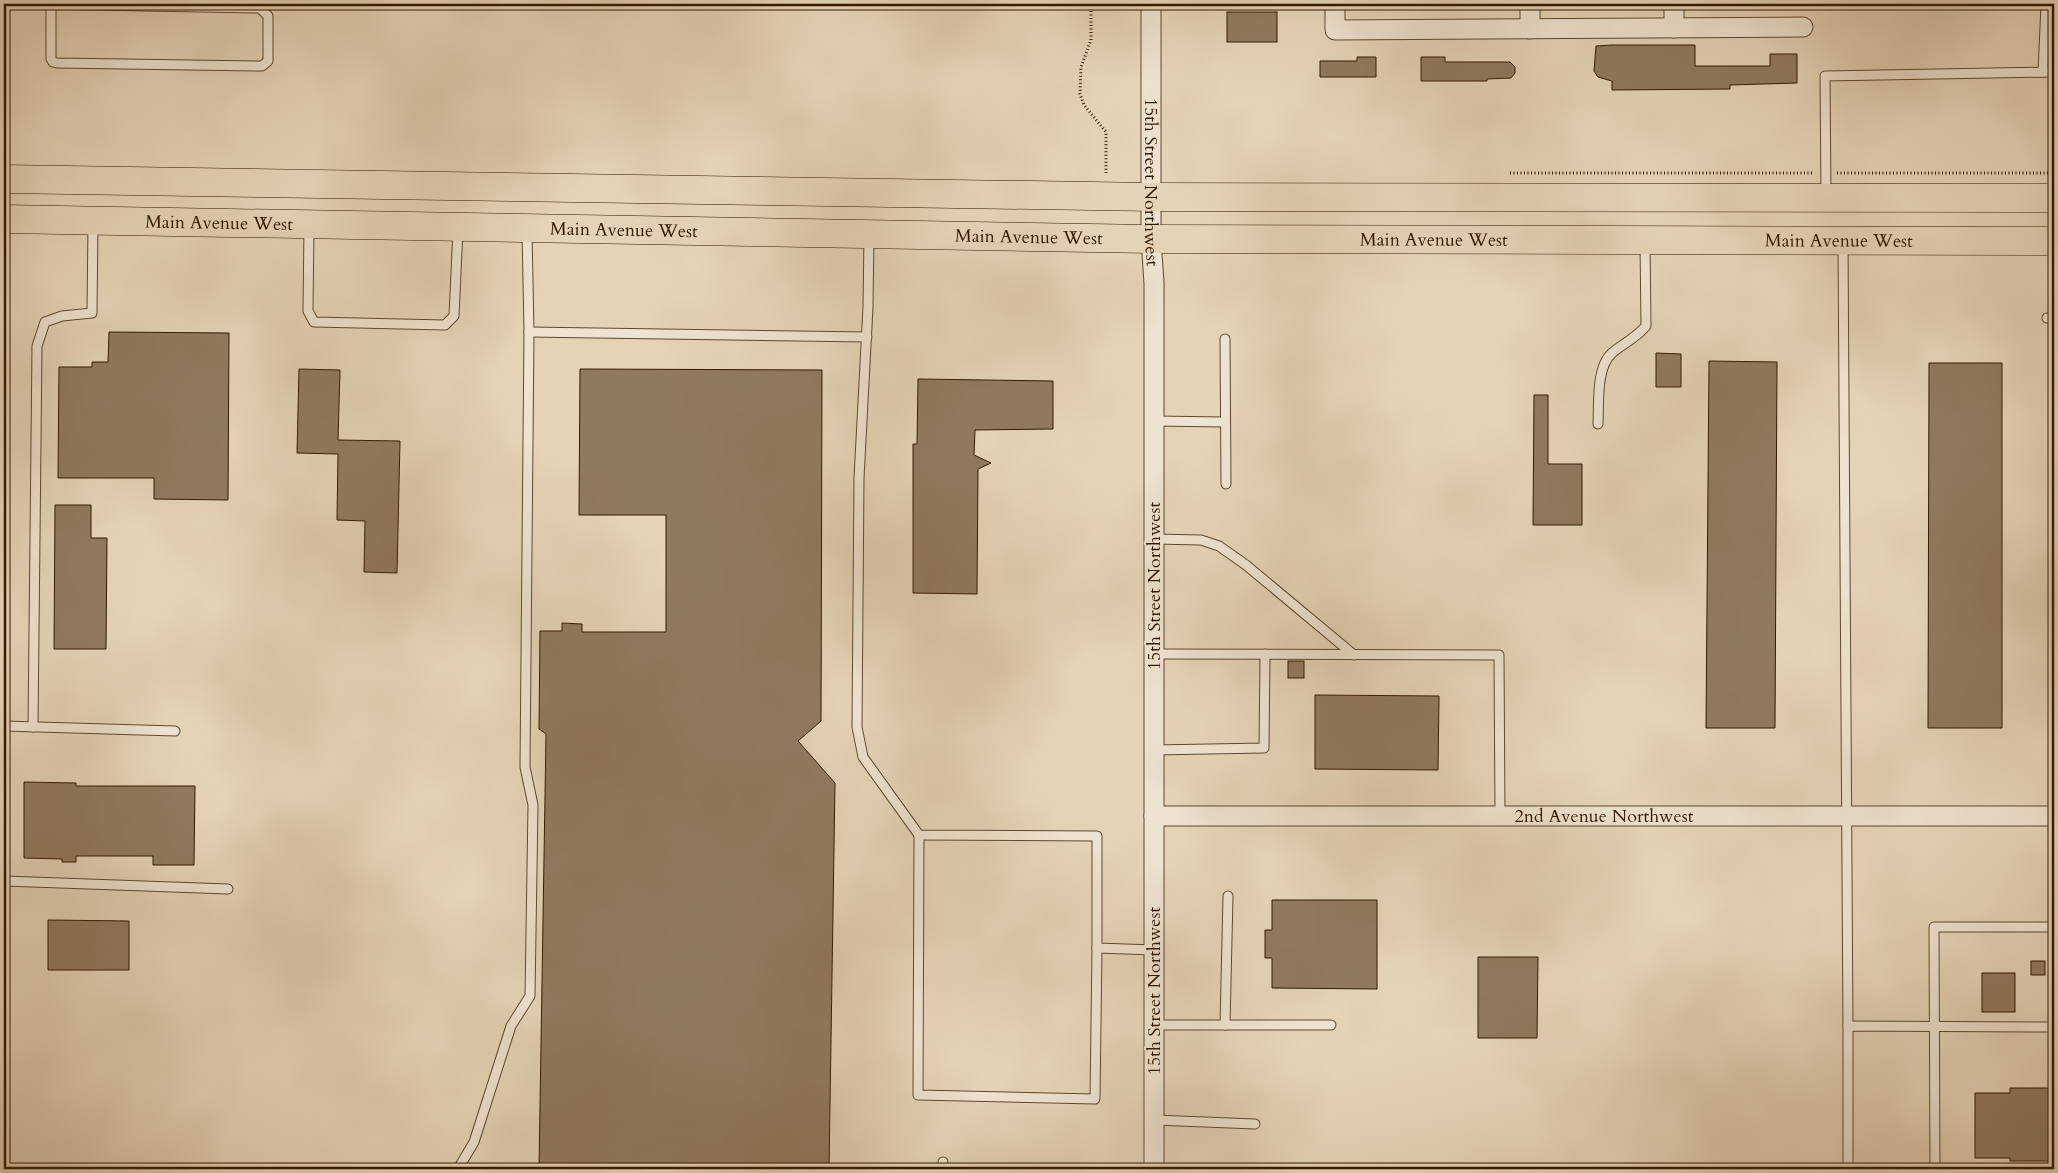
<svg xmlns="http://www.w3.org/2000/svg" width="2058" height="1173" font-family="Cardo,serif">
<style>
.building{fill:#907a5f;stroke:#341900}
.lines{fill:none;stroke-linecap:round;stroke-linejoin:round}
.lane-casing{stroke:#60482e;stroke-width:11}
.street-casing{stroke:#60482e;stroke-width:21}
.primary-casing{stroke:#341900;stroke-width:29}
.path{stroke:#341900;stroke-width:3;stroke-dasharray:1 2.5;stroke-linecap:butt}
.lane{stroke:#eee2d0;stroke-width:9}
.street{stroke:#eee2d0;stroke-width:19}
.primary{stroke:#e5d3b7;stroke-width:28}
.labels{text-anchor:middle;stroke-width:4;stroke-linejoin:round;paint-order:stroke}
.street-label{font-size:18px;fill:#341900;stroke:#eee2d0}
</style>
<rect width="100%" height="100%" fill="#e5d3b7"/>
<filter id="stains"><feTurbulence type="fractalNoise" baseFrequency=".004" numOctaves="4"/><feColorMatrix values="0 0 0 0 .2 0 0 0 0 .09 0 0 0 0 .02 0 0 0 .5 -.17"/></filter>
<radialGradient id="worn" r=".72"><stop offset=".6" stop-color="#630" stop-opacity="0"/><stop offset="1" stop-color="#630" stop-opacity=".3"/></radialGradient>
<!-- building -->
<g class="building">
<rect x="1227" y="12" width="50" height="30"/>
<polygon points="1612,45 1695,45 1695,66 1770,66 1770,54 1797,54 1797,83 1730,85 1730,89 1612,90 1612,81 1598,77 1594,71 1596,46"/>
<polygon points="1357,57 1376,57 1376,77 1320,77 1320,61 1357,61"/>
<polygon points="1421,57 1445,57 1445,62 1510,62 1515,67 1515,73 1511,78 1487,79 1487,81 1421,81"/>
<polygon points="109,332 229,333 228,500 154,499 154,478 58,478 59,367 92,367 92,362 108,362"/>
<polygon points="1656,353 1681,354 1681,387 1656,387"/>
<polygon points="1709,361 1777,362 1775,728 1706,728"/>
<polygon points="1929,363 2002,363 2002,728 1928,728"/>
<polygon points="299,369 340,370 338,440 400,441 397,573 364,572 365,521 337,520 338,454 297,453"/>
<polygon points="580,369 822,370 821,721 798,741 835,783 829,1169 539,1169 546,734 539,729 540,631 562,631 562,623 582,624 582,632 666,632 666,515 579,515"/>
<polygon points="918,379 1053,381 1053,429 975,430 974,455 991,463 978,469 977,594 913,593 913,444 917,444"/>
<polygon points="1534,395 1548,395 1548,464 1582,464 1582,525 1533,525"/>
<polygon points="55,505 91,505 91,538 107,538 106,649 54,649"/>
<rect x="1288" y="661" width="16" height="17"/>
<polygon points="1315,695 1439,696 1438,770 1315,769"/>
<polygon points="24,782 76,783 76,786 195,786 194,865 153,865 153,856 76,856 76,862 62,862 62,859 24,858"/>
<polygon points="1272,900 1377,900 1377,989 1272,988 1272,958 1265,958 1265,930 1272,930"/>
<polygon points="48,920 129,921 129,970 48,970"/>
<polygon points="1478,957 1538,957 1537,1038 1478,1038"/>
<rect x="2031" y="961" width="14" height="14"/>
<rect x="1982" y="973" width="33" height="39"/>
<polygon points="2010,1088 2054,1088 2054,1161 2010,1161 2010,1158 1975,1158 1975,1093 2010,1093"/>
</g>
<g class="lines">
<defs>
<g id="lane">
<polyline points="35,4 260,8 268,16 268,61 262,66 57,63 53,62 51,59 51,4"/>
<polyline points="2043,72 2046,4"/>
<polyline points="1826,195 1825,76 2054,72"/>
<polyline points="309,227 308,311 314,322 445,325 454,316 458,229"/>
<polyline points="869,236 868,307 859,478 857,727 863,757 919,835 1097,836 1097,948 1154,950"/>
<polyline points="1843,243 1848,1026"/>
<polyline points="2047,318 2054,318"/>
<polyline points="529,332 867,337"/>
<polyline points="1225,339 1226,484"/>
<polyline points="1154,421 1225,422"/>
<path d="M 1598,424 C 1599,403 1596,367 1612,353 C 1624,343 1636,338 1646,326 L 1645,243"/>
<polyline points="1154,539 1201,540 1219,546 1246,565 1354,655"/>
<polyline points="1154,654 1499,655 1500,816"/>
<polyline points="4,726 175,731"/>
<polyline points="33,727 37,346 45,322 62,316 92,313 93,224"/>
<polyline points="1154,750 1264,748 1265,654"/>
<polyline points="919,835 918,1095 1095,1099 1097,948"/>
<polyline points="4,881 228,889"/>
<polyline points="1154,1025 1331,1025"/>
<polyline points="1225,1025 1228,896"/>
<polyline points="1154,1120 1255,1124"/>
<polyline points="458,1169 474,1142 511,1026 530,996 533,805 525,767 529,332 527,231"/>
<polyline points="943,1169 943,1162"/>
<polyline points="1848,1169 1848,1026 2054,1027"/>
<polyline points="1935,1169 1934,927 2054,927"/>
</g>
<g id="street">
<path id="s1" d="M 1151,4 L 1151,239 L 1154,283 L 1154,1169"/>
<polyline points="1335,4 1335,30 1803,27"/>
<polyline points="1674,4 1674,28"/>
<polyline points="1530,29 1530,4"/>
<path id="s2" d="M 1154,816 L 2054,816"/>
</g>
<g id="primary">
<polyline points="4,179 1152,197 2054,198"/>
<path id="s3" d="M 4,219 L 1151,239 L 2054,241"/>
</g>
</defs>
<!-- lane casing -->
<use href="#lane" class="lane-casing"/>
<!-- street casing -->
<use href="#street" class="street-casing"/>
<!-- primary casing -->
<use href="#primary" class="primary-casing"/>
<!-- path -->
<g class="path">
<polyline points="1091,4 1091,40 1081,67 1080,94 1084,105 1106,132 1106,173"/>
<polyline points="1510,173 1814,173"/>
<polyline points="1837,173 2054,173"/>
</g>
<!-- lane -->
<use href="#lane" class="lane"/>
<!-- street -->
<use href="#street" class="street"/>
<!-- primary -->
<use href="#primary" class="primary"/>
</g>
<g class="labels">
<!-- street labels -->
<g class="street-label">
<text dy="6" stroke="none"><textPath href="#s1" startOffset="178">15th Street Northwest</textPath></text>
<text dy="6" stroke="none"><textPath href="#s3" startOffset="215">Main Avenue West</textPath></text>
<text dy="6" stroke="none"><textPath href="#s3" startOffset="620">Main Avenue West</textPath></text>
<text dy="6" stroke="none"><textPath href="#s3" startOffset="1025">Main Avenue West</textPath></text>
<text dy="6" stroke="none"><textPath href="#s3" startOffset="1430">Main Avenue West</textPath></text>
<text dy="6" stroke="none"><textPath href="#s3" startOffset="1835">Main Avenue West</textPath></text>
<text transform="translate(1154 586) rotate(-90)" y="6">15th Street Northwest</text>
<text dy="6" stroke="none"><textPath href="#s2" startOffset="450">2nd Avenue Northwest</textPath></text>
<text transform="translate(1154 991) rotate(-90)" y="6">15th Street Northwest</text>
</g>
</g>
<!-- margin -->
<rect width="2058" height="1173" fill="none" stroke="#e5d3b7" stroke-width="20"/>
<rect x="5" y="5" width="2048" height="1163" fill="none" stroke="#341900" stroke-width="2.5"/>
<rect x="10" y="10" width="2038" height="1153" fill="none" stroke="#341900"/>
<rect width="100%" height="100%" filter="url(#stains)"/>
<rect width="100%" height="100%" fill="url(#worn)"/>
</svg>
